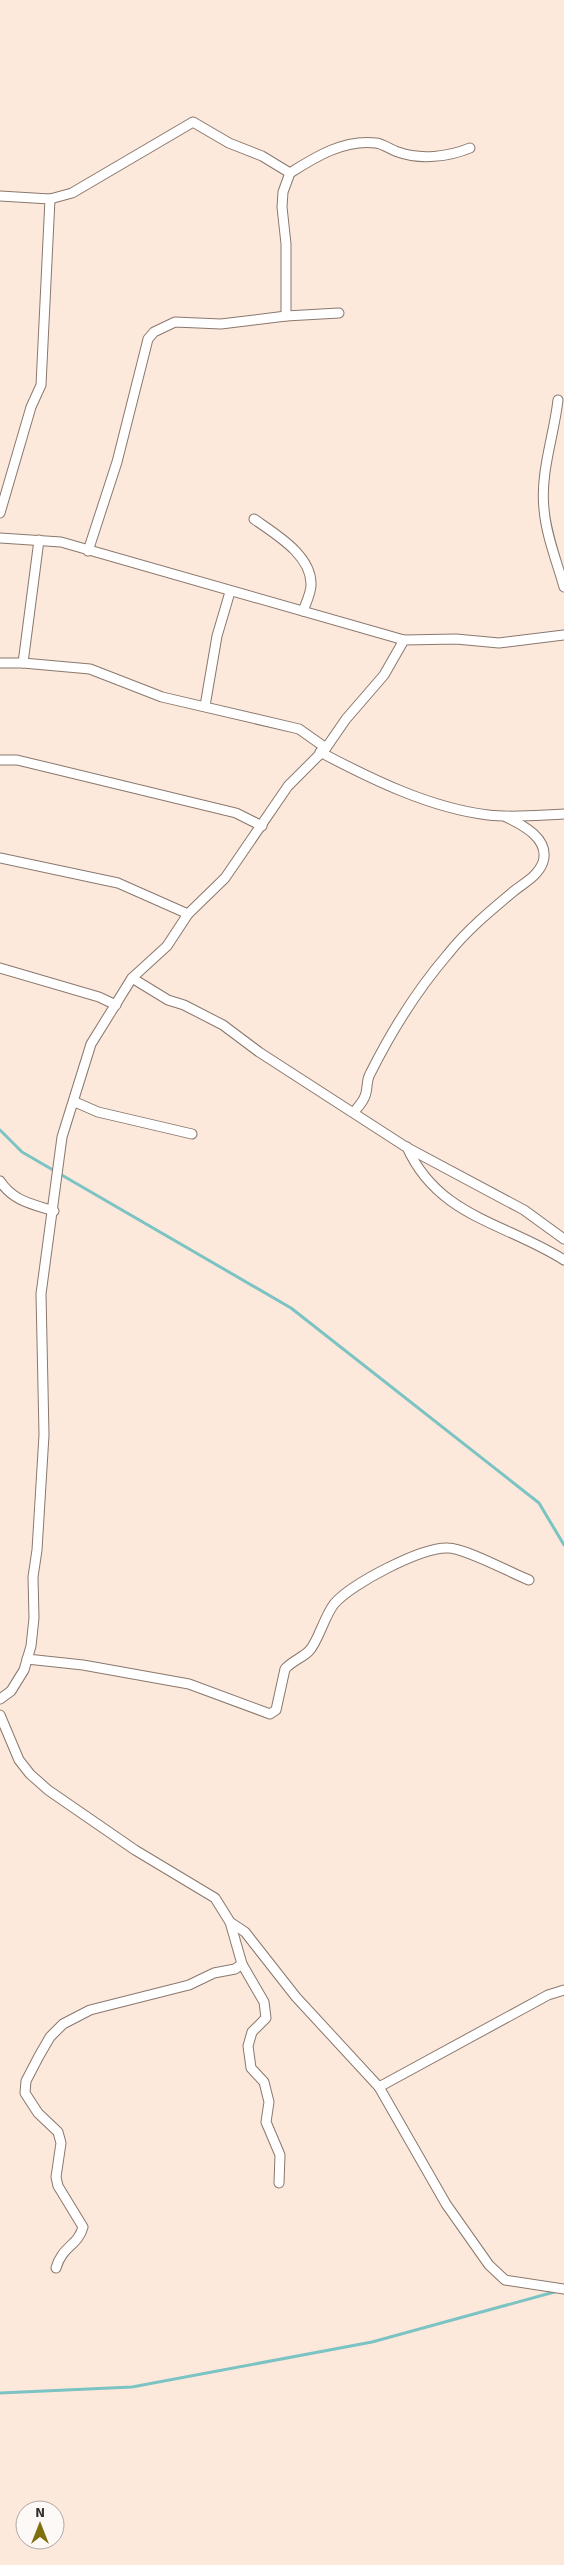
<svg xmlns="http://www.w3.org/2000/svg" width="564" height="2565" font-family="Signika,sans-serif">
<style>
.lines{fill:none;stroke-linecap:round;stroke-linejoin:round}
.stream{stroke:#7cc3c3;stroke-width:3}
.street-casing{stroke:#8a786d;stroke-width:11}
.street{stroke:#fff;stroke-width:9}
</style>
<rect width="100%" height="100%" fill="#fde9dc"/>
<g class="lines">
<!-- stream -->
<g class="stream">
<polyline points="0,1130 22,1152 291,1308 539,1503 564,1545"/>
<polyline points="0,2393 132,2387 372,2342 558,2291"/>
</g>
<defs>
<g id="street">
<path d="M 290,173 C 315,157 344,139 376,143 C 384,144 391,150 398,152 C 420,160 448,157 470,148"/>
<polyline points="0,196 50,199 72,193 193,122 229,143 262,156 290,173 283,192 282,207 286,244 286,316"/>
<path d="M 558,400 C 554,436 540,472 544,509 C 546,535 557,562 564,587"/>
<polyline points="0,513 31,407 41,385 50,199"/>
<path d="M 254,519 C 275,534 312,555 311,585 C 311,593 306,603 303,611"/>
<polyline points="0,538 61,542 404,640 456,639 499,643 564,635"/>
<polyline points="88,551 117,462 144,355 148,339 154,332 175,322 221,324 286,316 339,313"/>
<polyline points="0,663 23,663 90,669 162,697 299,729 326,748"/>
<polyline points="23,663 39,540"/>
<polyline points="205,706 217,636 230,592"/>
<path d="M 320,752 C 371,779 430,808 488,815 C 513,818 539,815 564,814"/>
<polyline points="0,760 17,760 236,813 262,826"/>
<polyline points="0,858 118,883 188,914"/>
<polyline points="0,968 99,997 116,1005"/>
<polyline points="132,978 168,1000 184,1005 223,1025 259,1052 406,1147 524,1210 564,1239"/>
<polyline points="75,1102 98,1112 192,1134"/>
<path d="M 354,1112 C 358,1107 363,1102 365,1096 C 368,1089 366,1081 370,1074 C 391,1032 417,990 448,954 C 466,931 491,910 514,891 C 524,883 538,876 543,862 C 550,839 523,825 506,817"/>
<path d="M 407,1147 C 438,1217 506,1223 564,1260"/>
<path d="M 0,1181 C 13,1201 32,1204 54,1211"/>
<path d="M 27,1659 L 83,1665 L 189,1684 L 270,1714 L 276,1710 L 285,1669 C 292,1661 302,1658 309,1651 C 318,1642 324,1617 334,1604 C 351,1584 421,1547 448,1548 C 465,1548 511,1573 529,1580"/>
<polyline points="0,1699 11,1691 24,1670 31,1646 34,1618 33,1577 37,1550 44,1435 41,1294 62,1137 91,1044 132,978 167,946 188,914 225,878 288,786 326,748 346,719 384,675 404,640"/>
<polyline points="0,1715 19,1760 30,1774 48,1790 135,1850 215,1898 230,1922 245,1932 296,1997 379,2087 446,2204 489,2265 505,2280 564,2289"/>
<polyline points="242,1964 264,2002 266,2018 252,2032 248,2046 251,2068 264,2082 269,2102 266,2122 280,2155 279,2183"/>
<polyline points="379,2087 548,1995 564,1990"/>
<path d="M 56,2268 C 62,2246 78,2246 83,2227 L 58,2186 L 56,2177 L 61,2143 L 58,2132 L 38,2113 L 25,2093 L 26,2081 L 39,2056 L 50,2037 L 63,2024 L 90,2010 L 189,1985 L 214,1973 L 235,1969 L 242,1964 L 230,1922"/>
</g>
</defs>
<!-- street casing -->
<use href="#street" class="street-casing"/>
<!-- street -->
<use href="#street" class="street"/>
</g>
<!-- north arrow -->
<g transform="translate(40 2525)"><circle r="24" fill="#fdf9f7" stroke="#aea8a5"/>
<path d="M0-4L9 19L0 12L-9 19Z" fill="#7f6f0d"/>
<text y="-8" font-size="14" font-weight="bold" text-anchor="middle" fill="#372f2a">N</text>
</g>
</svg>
